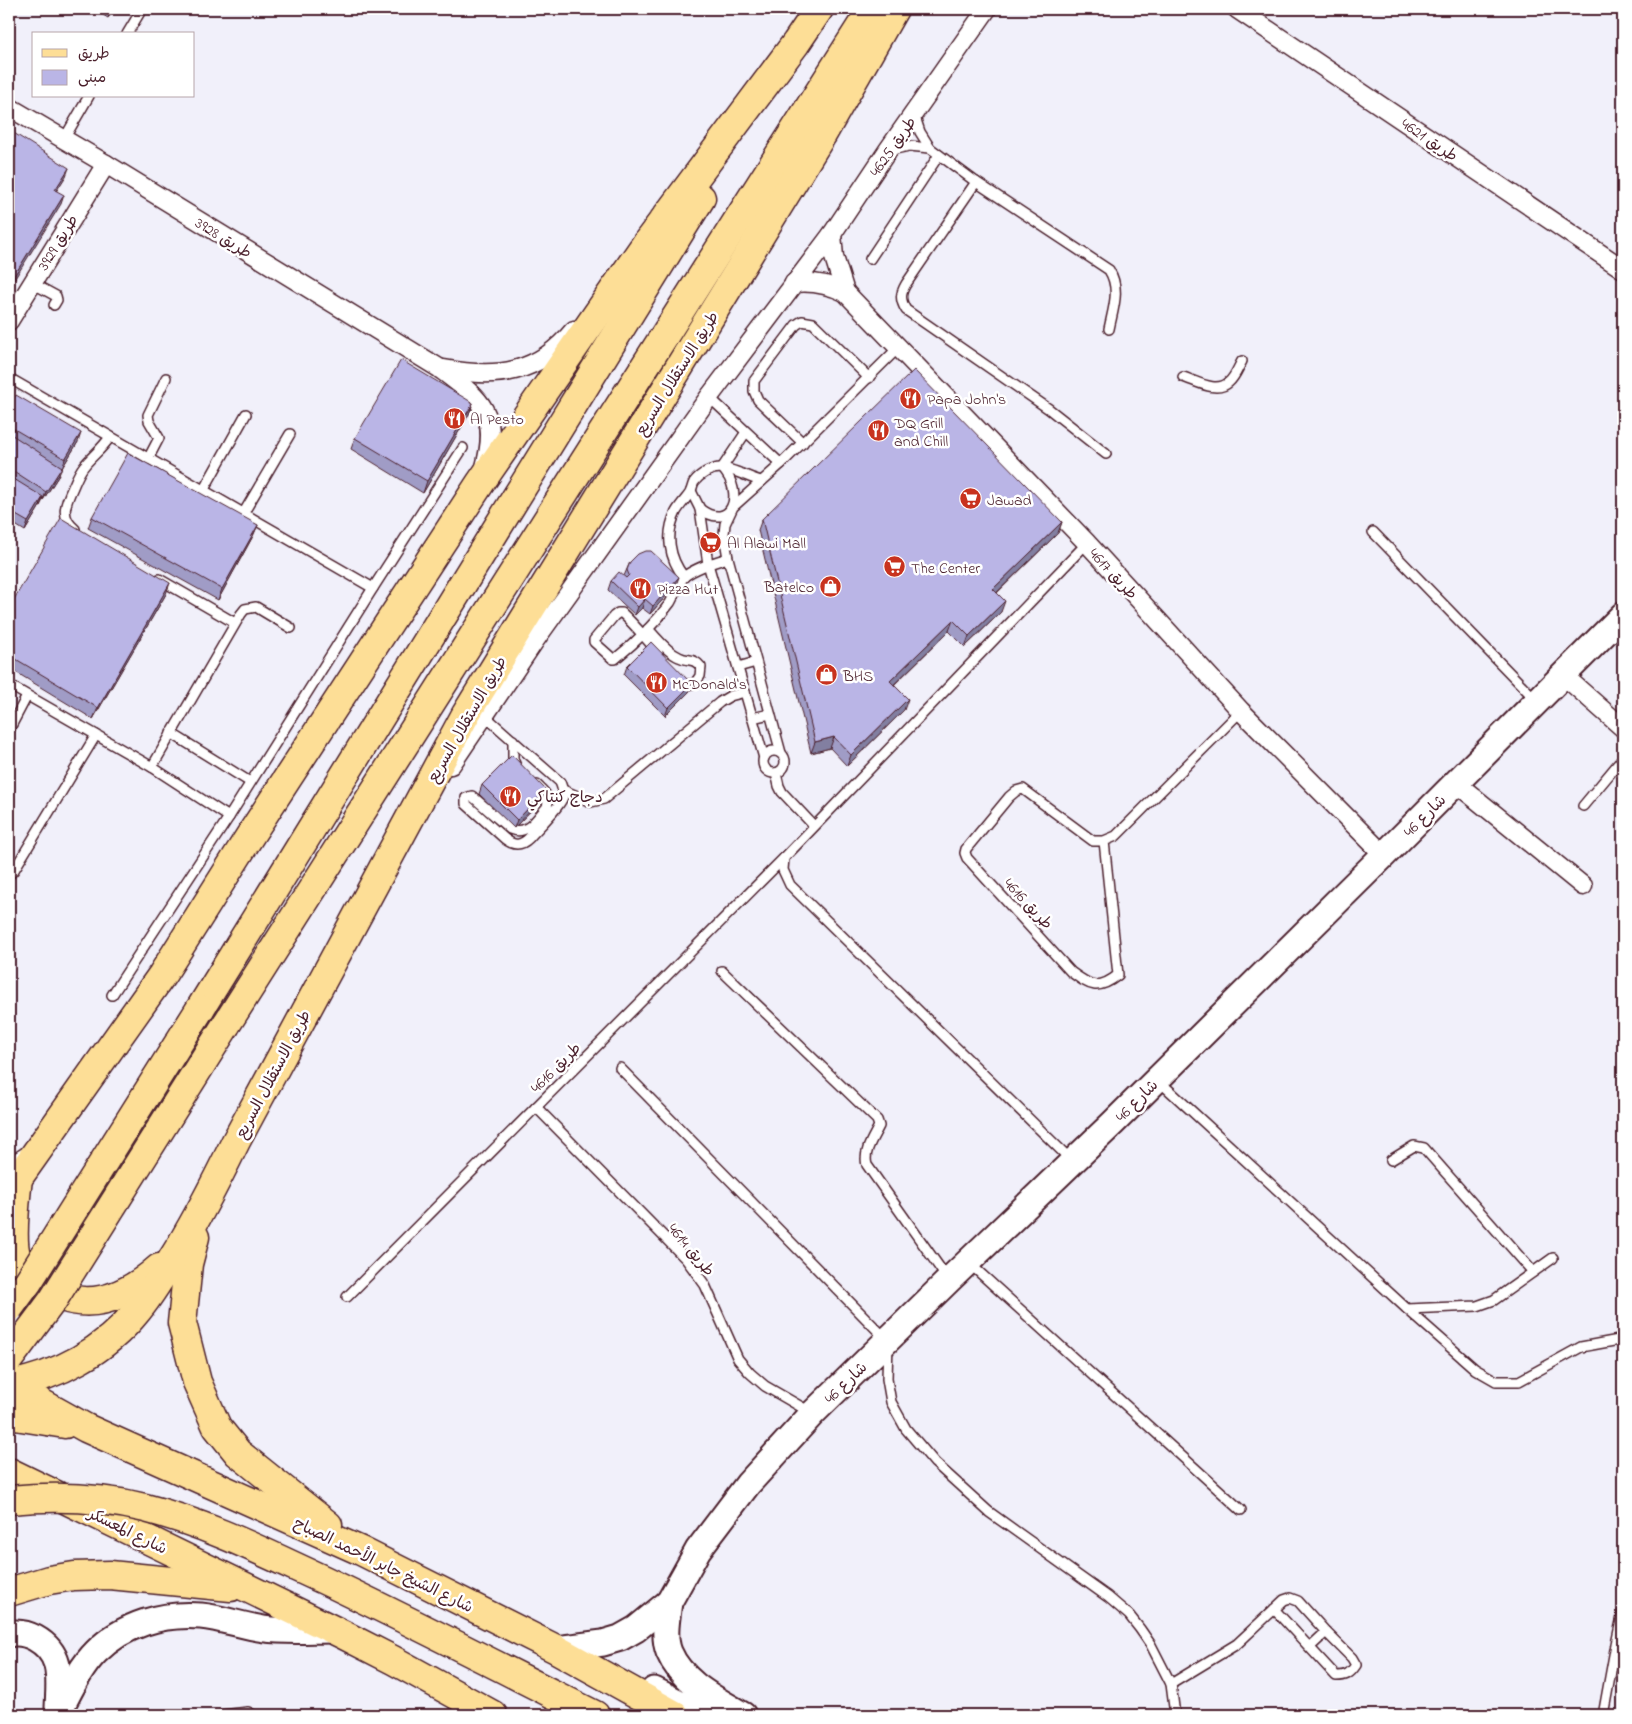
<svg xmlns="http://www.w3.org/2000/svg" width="1632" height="1724" font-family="'Indie Flower','Playpen Sans Arabic',sans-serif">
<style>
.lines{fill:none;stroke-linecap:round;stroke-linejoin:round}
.lane-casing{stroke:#4a1f2b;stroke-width:12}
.street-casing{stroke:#4a1f2b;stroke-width:21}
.secondary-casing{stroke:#4a1f2b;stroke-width:29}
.primary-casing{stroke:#4a1f2b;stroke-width:31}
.lane{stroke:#fff;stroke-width:9}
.street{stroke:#fff;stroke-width:18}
.secondary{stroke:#fff;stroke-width:25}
.primary{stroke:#fdde96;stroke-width:28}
.primary-bridge-casing{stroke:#4a1f2b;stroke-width:31;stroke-linecap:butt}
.primary-bridge{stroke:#fdde96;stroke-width:28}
.wall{fill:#a09cc6;stroke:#4a1f2b}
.shaded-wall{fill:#827fa1;stroke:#4a1f2b}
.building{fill:#bab5e6;stroke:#4a1f2b}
.labels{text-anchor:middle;stroke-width:5;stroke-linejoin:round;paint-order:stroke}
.street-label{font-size:16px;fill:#4a1f2b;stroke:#fff}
.poi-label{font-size:16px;fill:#4a1f2b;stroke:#fff;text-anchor:start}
</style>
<rect width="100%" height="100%" fill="#f1f0fa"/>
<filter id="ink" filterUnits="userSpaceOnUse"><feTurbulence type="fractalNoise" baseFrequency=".02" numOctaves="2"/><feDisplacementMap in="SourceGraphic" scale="10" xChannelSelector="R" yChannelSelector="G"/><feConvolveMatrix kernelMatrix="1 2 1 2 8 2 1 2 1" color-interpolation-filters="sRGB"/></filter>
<g filter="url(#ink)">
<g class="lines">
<defs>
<g id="lane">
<polyline points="127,34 142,9"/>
<path d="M 914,114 L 920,132 L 930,148 L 976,182 L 1109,270 C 1121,289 1113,309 1109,329"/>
<polyline points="64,139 89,96"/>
<polyline points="891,150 909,146 930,148"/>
<path d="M 976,182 L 906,284 C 900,294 900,300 906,310 L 1049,409 L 1106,454"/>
<polyline points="870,259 939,155"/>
<polyline points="32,283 56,296 57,300 54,305"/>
<path d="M 1183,377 C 1196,381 1217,394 1229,382 C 1235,377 1238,368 1242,361"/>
<polyline points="9,378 373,588 463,448"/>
<polyline points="709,397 781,464"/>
<polyline points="803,443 758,400 754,391 754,381 796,325 802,321 813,323 869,378"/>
<polyline points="148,459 159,438 149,421 148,415 166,378"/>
<polyline points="203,491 246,414"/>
<polyline points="691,491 700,509 708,564 764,758"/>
<path d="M 700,509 C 731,532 746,494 722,468 L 746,432"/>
<polyline points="243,514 290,434"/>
<path d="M 75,529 C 59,517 66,502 73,487 C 76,480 79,472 84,466 C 93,455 101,450 110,437"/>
<polyline points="1373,532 1537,701"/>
<path d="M 684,577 C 669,558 665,534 676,512 C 680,505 686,499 690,493 C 692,489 692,486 694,482 C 700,474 711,468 721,468 C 731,468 750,478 761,481"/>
<polyline points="159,579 235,623"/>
<path d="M 648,629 C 657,638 667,652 679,657 C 689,662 693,657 701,667 L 700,676 L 695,683 L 687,685 L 681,682"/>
<path d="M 658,652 C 646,639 635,625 622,613 L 618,613 L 614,616 L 594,640 L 594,642 L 613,659 L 615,659 C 635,643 655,624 670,603 C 675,595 678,582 685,576 C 697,567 714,562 728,558"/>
<polyline points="738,667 756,662"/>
<polyline points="9,685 152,767 229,817"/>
<path d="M 485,716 L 560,782 C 562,787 564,792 563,797 C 560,807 537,829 529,838 C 521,846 514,846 505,839 L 466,804 L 466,798 L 472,796 L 510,829 C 528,836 536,819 547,807 C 550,796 544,792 537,785"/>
<polyline points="752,718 770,714"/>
<polyline points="9,730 27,696"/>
<polyline points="171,733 250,782"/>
<polyline points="513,740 513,759 516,766"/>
<circle cx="774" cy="762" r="11"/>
<polyline points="781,753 728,558 724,534 725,524 733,507 781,464 898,348"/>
<polyline points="152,767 241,614 245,609 256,607 291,628"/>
<polyline points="776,773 779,786 782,792 814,826"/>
<polyline points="563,790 591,802 604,799 720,702 730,696 745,692"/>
<polyline points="1583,806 1623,758"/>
<path d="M 1104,841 L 1118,975 C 1098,991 1090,986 1071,972 L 967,858 L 965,853 L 966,849 L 1009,797 L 1016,791 L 1023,789 L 1093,841 L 1104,841 L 1116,836 L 1241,711"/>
<polyline points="9,875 14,870 96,735"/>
<path d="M 722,971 L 877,1120 L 879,1126 C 873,1138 863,1152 867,1165 L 947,1278"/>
<polyline points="112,995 229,817 373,588"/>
<polyline points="620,1068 888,1341 887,1379 891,1402 906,1429 935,1463 989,1512 1108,1597 1129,1615 1140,1629 1151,1645 1171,1684 1175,1715"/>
<polyline points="1159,1081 1407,1309 1477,1306 1494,1300 1553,1258"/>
<polyline points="536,1107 686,1259 705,1285 738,1359 750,1373 765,1386 810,1412"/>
<polyline points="1391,1160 1414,1146 1424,1148 1533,1272"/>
<polyline points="1072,1161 790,885 783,870 784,858 1087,543"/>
<polyline points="9,1162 25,1152"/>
<polyline points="969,1263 1241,1510"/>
<polyline points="347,1297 784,858"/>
<polyline points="1407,1309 1475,1369 1496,1381 1519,1381 1581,1347 1619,1340 1623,1341"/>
<polyline points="1310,1647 1326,1632"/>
<path d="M 1171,1684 L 1237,1644 L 1284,1600 L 1290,1598 L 1298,1601 L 1326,1632 L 1352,1658 L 1356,1665 C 1350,1674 1346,1676 1336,1676 L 1274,1609"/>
<polyline points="223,1715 248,1712 253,1715"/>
<polyline points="1605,1715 1604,1710 1616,1644 1623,1612"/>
</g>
<g id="street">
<polyline points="1237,9 1623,269"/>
<path d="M 9,107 L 106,164 L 439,368 C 480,399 500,411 485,467"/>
<polyline points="832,234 834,257 845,292"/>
<path d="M 794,283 C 813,281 828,284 845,292 L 1087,543 L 1241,711 L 1384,855"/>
<polyline points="9,321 106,164"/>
<path d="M 444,369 C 497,379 538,374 574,330"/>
<polyline points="1563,675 1623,728"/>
<polyline points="451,765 536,639 709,397 832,234 888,150 987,9"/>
<polyline points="1456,783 1583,886"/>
</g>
<g id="secondary">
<path d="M 669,1602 C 667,1618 663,1637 669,1652 C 682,1683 716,1699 743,1715"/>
<path d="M 9,1634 C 17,1632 27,1634 35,1638 C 64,1654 59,1680 58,1708"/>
<polyline points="556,1649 603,1643 620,1638 636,1629 669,1602 698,1550 748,1484 813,1413 949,1280 1113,1123 1384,855 1623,615"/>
<polyline points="654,1690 703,1715"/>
<path d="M 58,1713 C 69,1693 79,1669 96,1652 C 124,1624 162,1613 201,1616 C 221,1618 243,1626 264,1629 C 287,1632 310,1630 333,1630"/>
</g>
<g id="primary">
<polyline points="200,1009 701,198"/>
<polyline points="226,1025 872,9"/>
<path d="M 18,1178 C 16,1197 10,1241 17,1258 C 21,1266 28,1273 33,1279 C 37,1282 40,1287 44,1290 C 49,1293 56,1295 62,1297 C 98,1310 132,1292 159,1268"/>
<polyline points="9,1191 162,975 253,831 481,482 645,245 796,43 819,9"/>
<polyline points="195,1237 188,1264 182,1323 197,1382 217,1427 238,1453 328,1525"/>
<path d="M 9,1385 C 58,1376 105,1351 137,1311 C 150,1296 160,1278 171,1261 C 196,1222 216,1182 236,1141 L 466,714 L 822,135 L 894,9"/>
<polyline points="9,1385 86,1428 361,1551 556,1649 675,1715"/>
<polyline points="9,1415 65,1424"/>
<polyline points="9,1472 344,1635 393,1660 493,1715"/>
<polyline points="9,1592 49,1580 74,1576 110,1575 231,1587"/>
<polyline points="555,1695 595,1715"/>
</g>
</defs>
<!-- lane casing -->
<use href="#lane" class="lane-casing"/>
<!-- street casing -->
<use href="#street" class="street-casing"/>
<!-- secondary casing -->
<use href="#secondary" class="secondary-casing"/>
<!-- primary casing -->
<use href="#primary" class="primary-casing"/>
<!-- lane -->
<use href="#lane" class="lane"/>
<!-- street -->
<use href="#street" class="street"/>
<!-- secondary -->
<use href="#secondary" class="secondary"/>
<!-- primary -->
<use href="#primary" class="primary"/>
<defs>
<g id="primary-bridge">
<polyline points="9,1308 28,1282 200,1009"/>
<polyline points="9,1359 53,1300 226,1025"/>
<path d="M 9,1500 C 53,1496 101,1497 145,1508 C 208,1524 265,1553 324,1580 C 402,1617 478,1656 555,1695"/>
</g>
</defs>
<!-- primary-bridge casing -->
<use href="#primary-bridge" class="primary-bridge-casing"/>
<!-- primary-bridge -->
<use href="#primary-bridge" class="primary-bridge"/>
</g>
<!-- wall -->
<g class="wall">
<polygon points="93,9 114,9 108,18"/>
<polygon points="473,403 469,414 423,493 351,449 355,438"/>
<polygon points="9,407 78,442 62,468 61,467 59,475 43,500 40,506 25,531 9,521"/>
<polygon points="92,517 258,525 253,536 218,600 88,528"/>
<polygon points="762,519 1062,522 1058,533 997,593 1001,612 965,647 949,631 894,685 904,710 847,766 830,748 811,753 758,530"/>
<polygon points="630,562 676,585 650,614 642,608 635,615 608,590 611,581 624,576"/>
<polygon points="166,594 93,719 9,668 9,608"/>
<polygon points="627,666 692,684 689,692 665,716 624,675"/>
<polygon points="482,785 543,798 514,828 479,794"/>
</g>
<!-- shaded-wall -->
<g class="shaded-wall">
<polygon points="111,9 114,9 108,18"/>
<polygon points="69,168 66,176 52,198 55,190"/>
<polygon points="64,195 61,204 9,288 9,284"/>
<polygon points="473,403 469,414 423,493 427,481"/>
<polygon points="81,433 78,442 62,468 65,459"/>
<polygon points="62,467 59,475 43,500 46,492"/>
<polygon points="43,497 40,506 25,531 28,522"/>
<polygon points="1062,522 1058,533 989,600 993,589"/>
<polygon points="258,525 253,536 218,600 222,589"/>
<polygon points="679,577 676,585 650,614 653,606"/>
<polygon points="170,583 166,594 93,719 98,708"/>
<polygon points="645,599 642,608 635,615 638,607"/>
<polygon points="1005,601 1001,612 965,647 969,636"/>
<polygon points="953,620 949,631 886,692 890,681"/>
<polygon points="692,684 689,692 665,716 668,708"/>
<polygon points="908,699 904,710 847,766 851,755"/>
<polygon points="834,737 830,748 811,753 815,742"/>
<polygon points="546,790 543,798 514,828 517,820"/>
</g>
<!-- building -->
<g class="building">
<polygon points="9,130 69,168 55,190 64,195 9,284"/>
<polygon points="401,360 473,403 427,481 355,438"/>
<polygon points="914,370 1062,522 993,589 1005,601 969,636 953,620 890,681 908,699 851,755 834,737 815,742 762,519"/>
<polygon points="16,395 81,433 65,459 9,426 9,407"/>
<polygon points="9,433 62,467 46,492 9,468"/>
<polygon points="128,453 258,525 222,589 92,517"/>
<polygon points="9,476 43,497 28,522 9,511"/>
<polygon points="61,518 170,583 98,708 9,655 9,608"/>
<polygon points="645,551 651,551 679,577 653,606 645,599 638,607 611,581 619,572 626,578 629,575 627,570 630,562 638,554"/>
<polygon points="651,642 692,684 668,708 627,666"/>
<polygon points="512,755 546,790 517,820 482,785"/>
</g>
</g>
<!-- icons -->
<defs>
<symbol id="restaurant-disc" viewBox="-11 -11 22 22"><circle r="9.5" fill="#c8321e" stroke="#fff"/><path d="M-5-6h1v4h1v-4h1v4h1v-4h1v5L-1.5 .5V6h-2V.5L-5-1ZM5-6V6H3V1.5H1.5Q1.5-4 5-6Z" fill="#fff"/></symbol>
<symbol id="supermarket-disc" viewBox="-11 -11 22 22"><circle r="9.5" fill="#c8321e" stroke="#fff"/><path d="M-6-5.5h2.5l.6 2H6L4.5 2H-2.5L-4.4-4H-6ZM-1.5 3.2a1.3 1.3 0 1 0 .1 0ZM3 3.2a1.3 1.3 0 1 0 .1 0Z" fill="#fff"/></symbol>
<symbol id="shop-disc" viewBox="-11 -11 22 22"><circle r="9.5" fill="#c8321e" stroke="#fff"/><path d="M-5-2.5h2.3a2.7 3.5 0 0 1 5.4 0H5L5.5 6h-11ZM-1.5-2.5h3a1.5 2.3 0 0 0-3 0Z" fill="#fff"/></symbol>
</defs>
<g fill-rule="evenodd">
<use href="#restaurant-disc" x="898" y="386" width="25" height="25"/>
<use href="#restaurant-disc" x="442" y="406" width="25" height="25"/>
<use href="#restaurant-disc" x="866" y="418" width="25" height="25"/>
<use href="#supermarket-disc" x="958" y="486" width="25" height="25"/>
<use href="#supermarket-disc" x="698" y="530" width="25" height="25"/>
<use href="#supermarket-disc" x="882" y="554" width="25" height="25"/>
<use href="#shop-disc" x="818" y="574" width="25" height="25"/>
<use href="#restaurant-disc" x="628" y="576" width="25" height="25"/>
<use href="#shop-disc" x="814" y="662" width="25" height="25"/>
<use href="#restaurant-disc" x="644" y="670" width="25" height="25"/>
<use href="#restaurant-disc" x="498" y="784" width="25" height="25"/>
</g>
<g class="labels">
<!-- street labels -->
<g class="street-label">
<text transform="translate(1430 139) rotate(34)" y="6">طريق 4621</text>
<text transform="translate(892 146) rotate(-55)" y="6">طريق 4625</text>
<text transform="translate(224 237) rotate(32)" y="6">طريق 3928</text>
<text transform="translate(57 242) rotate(-58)" y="6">طريق 3929</text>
<text transform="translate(676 373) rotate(-58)" y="6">طريق الاستقلال السريع</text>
<text transform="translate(1114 573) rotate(47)" y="6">طريق 4617</text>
<text transform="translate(466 719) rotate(-60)" y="6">طريق الاستقلال السريع</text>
<text transform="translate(1424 815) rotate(-45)" y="6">شارع 46</text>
<text transform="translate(1029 903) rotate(47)" y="6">طريق 4616</text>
<text transform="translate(555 1067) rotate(-45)" y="6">طريق 4616</text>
<text transform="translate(272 1074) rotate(-62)" y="6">طريق الاستقلال السريع</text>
<text transform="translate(1136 1100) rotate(-45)" y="6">شارع 46</text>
<text transform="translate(692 1249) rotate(50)" y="6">طريق 4614</text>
<text transform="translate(845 1382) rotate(-44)" y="6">شارع 46</text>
<text transform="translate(128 1530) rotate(26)" y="6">شارع المعسكر</text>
<text transform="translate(384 1564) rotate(26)" y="6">شارع الشيخ جابر الأحمد الصباح</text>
</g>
<!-- poi labels -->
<g class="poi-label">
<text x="927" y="404">Papa John's</text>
<text x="470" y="424">Al Pesto</text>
<text x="894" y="428">DQ Grill<tspan x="894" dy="18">and Chill</tspan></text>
<text x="987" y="505">Jawad</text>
<text x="727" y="548">Al Alawi Mall</text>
<text x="911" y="573">The Center</text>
<text x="814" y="592" text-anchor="end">Batelco</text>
<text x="657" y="594">Pizza Hut</text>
<text x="843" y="681">BHS</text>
<text x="672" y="689">McDonald's</text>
<text x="527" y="802">دجاج كنتاكي</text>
</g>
</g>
<!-- margin -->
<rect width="1632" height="1724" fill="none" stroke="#fff" stroke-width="30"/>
<rect x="15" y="15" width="1602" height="1694" fill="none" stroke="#4a1f2b" stroke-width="2" filter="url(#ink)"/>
<!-- legend -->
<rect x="32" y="32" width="162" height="65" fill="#ffffff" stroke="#b7a5aa"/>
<rect x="42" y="49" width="25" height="8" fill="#fdde96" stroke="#b7a5aa"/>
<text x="78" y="58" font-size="15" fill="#4a1f2b">طريق</text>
<rect x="42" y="70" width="25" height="15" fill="#bab5e6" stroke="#b7a5aa"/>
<text x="78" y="82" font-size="15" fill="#4a1f2b">مبنى</text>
</svg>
